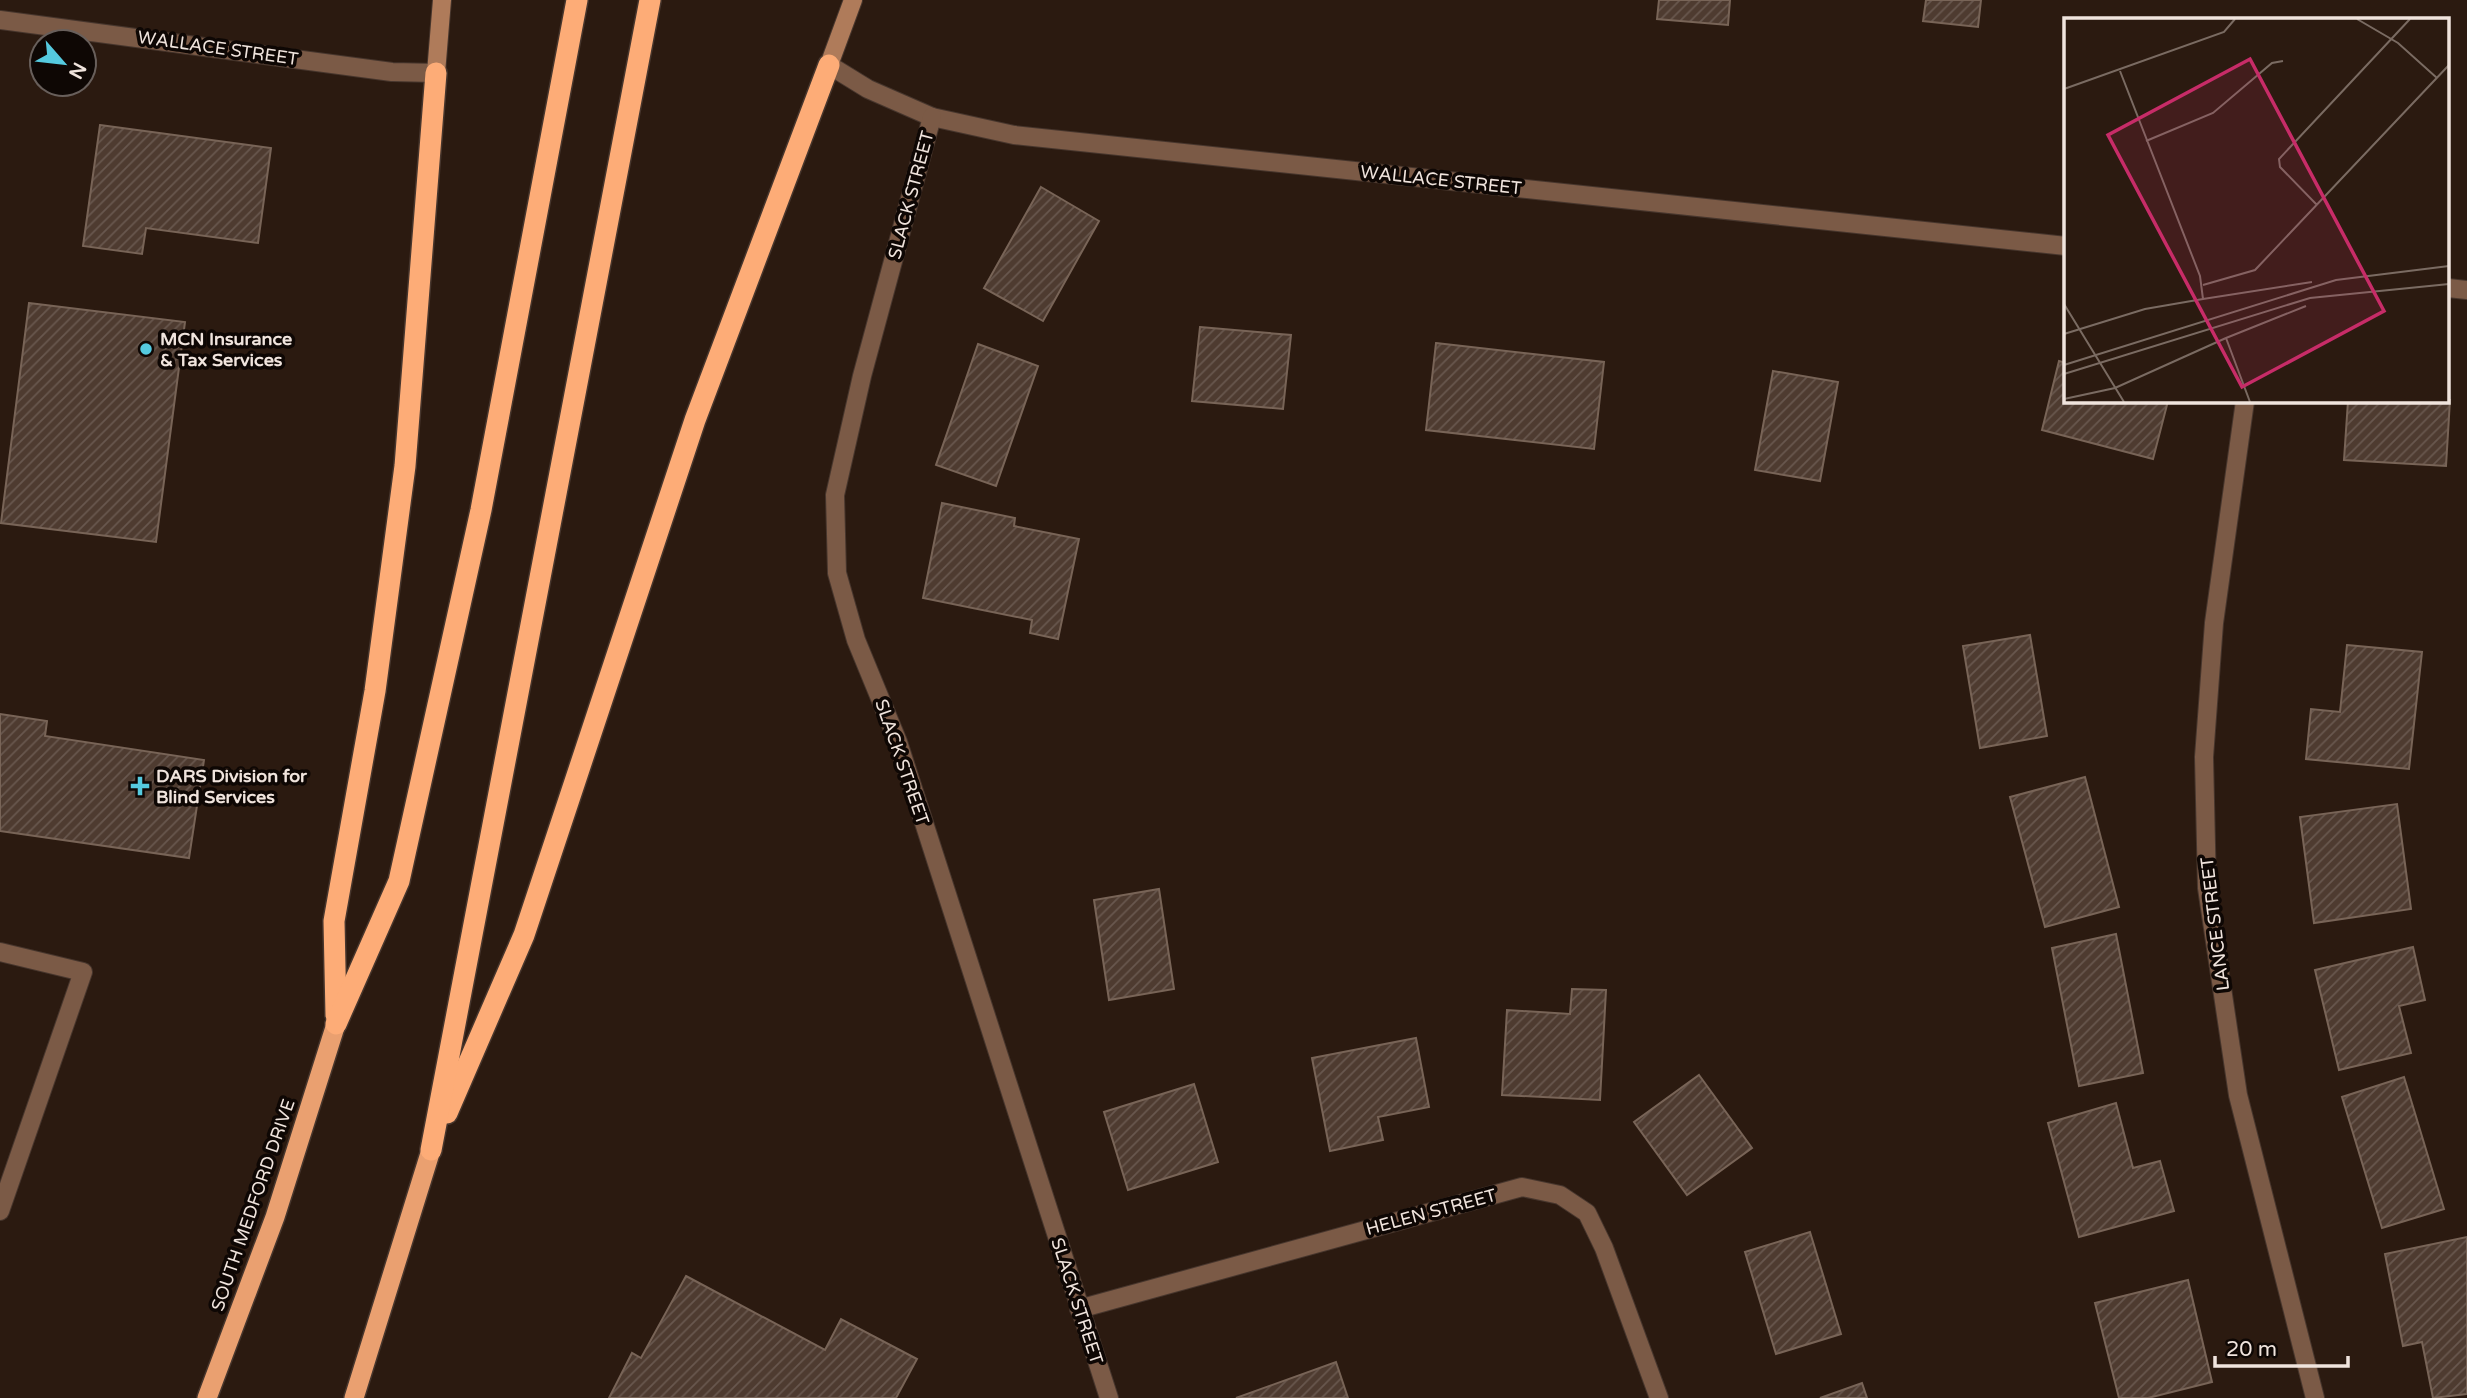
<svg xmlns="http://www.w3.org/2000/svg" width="2467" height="1398" font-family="'Varela Round',sans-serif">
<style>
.building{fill:url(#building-hatch);stroke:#786457;stroke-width:2}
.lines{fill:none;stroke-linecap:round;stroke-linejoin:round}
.service-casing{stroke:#47362d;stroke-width:20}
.minor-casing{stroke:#47362d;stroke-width:20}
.secondary-casing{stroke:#47362d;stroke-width:20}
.trunk-casing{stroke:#47362d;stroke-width:22}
.motorway-casing{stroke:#47362d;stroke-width:24}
.service{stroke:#7b5a46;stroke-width:18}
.minor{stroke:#7b5a46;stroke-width:18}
.secondary{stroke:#af7b5a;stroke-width:18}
.trunk{stroke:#eaa070;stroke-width:19}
.motorway{stroke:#fdac77;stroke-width:21}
.poi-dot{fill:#55cadf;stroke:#0e0704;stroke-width:2.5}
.labels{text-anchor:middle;stroke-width:7;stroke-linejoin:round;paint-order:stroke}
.street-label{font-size:18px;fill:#f0e4dd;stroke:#0e0704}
.poi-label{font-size:18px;font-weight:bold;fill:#f0e4dd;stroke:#0e0704;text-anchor:start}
.inset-road{fill:none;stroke:#7a6b62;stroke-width:2}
.view{fill:#c72c68;fill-opacity:0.15;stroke:#c72c68;stroke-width:3.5}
.inset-edge{fill:none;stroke:#f0e4dd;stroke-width:3.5}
</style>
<defs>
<pattern id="building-hatch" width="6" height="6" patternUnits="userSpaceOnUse" patternTransform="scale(1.75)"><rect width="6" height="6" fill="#4e3b30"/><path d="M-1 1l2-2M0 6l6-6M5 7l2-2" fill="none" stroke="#68574e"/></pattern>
</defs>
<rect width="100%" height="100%" fill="#2b1a10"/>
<!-- building -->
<g class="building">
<polygon points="1659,0 1730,0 1728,25 1657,19"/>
<polygon points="1926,0 1981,0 1978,27 1923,21"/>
<polygon points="100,125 271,148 258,243 146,228 142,254 83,246"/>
<polygon points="1041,187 1099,221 1043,321 984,288"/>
<polygon points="29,303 185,322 156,542 1,523"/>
<polygon points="1200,327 1291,335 1283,409 1192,401"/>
<polygon points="1436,343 1604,362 1594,449 1426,430"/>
<polygon points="978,344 1038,366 996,486 936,465"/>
<polygon points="2059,361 2066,363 2066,401 2168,401 2153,459 2042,430"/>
<polygon points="1773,371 1838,382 1820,481 1755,470"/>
<polygon points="2450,400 2446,466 2344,460 2348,401"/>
<polygon points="942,503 1015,518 1014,526 1079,539 1058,639 1030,633 1032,620 923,598"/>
<polygon points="2030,635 2047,736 1980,748 1963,646"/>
<polygon points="2347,645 2422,652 2409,769 2306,759 2311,709 2340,712"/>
<polygon points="0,714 47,721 45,736 204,760 189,858 0,831"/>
<polygon points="2085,777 2119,907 2045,927 2010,797"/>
<polygon points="2397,804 2411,909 2314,923 2300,817"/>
<polygon points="1159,889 1174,989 1109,1000 1094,900"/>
<polygon points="2116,934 2143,1073 2079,1086 2052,948"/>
<polygon points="2413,947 2425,1000 2399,1006 2411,1053 2339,1070 2315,970"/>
<polygon points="1572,989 1606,990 1600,1100 1502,1095 1507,1010 1570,1014"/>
<polygon points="1416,1038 1429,1107 1378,1117 1383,1140 1330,1151 1312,1058"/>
<polygon points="1699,1075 1752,1148 1687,1195 1634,1122"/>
<polygon points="2404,1077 2444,1209 2382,1228 2342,1097"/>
<polygon points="1194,1084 1218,1162 1128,1190 1104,1112"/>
<polygon points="2116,1103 2133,1168 2160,1161 2174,1211 2079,1237 2048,1123"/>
<polygon points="1810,1232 1841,1334 1776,1354 1745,1252"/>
<polygon points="2467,1237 2467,1394 2433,1398 2422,1342 2403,1346 2385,1254"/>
<polygon points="686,1276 825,1350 841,1319 917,1359 896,1398 609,1398 632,1353 641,1358"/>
<polygon points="2188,1280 2212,1382 2148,1398 2119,1398 2095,1303"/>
<polygon points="1336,1362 1348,1398 1236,1398"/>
<polygon points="1862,1383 1867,1398 1820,1398"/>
</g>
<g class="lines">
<defs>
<polyline id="service" points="0,952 83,972 0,1211"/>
<g id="minor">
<polyline points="0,20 392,72 436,73"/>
<polyline points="829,65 868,89 932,117 1014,135 2066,246"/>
<polyline points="932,117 862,376 835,495 837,573 856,640 898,742 1109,1398"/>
<polyline points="2448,288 2467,290"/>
<polyline points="2245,401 2214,623 2204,757 2207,888 2238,1095 2315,1398"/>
<polyline points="1079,1309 1522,1187 1560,1195 1587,1213 1604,1248 1659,1398"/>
</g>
<g id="secondary">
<polyline points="829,65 853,0"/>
<polyline points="436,73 442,0"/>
</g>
<g id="trunk">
<polyline points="207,1398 275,1217 336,1024"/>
<polyline points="354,1398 431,1150"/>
</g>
<g id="motorway">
<polyline points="336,1015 334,921 375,691 405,466 436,73"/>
<polyline points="336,1024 399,881 481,510 577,0"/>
<polyline points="447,1113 524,935 695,420 829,65"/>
<polyline points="431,1150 650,0"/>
</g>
</defs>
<!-- service casing -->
<use href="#service" class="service-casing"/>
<!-- minor casing -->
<use href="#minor" class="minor-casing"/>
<!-- secondary casing -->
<use href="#secondary" class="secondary-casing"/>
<!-- trunk casing -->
<use href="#trunk" class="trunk-casing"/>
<!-- motorway casing -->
<use href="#motorway" class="motorway-casing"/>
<!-- service -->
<use href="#service" class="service"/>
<!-- minor -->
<use href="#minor" class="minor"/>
<!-- secondary -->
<use href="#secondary" class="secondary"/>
<!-- trunk -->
<use href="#trunk" class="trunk"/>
<!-- motorway -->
<use href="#motorway" class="motorway"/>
</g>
<!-- markers -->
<g class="poi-dot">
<circle cx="146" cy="349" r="7"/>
<path d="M136.5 775.5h7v7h7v7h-7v7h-7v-7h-7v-7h7z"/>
</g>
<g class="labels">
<!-- street labels -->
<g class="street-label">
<text transform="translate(218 48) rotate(8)" y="6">WALLACE STREET</text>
<text transform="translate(1441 180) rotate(6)" y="6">WALLACE STREET</text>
<text transform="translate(911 195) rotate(-75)" y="6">SLACK STREET</text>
<text transform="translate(902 762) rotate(71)" y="6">SLACK STREET</text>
<text transform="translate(2215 924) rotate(-97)" y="6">LANCE STREET</text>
<text transform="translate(253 1205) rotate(-71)" y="6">SOUTH MEDFORD DRIVE</text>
<text transform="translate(1431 1212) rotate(-15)" y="6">HELEN STREET</text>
<text transform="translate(1077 1301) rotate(72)" y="6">SLACK STREET</text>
</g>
<!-- poi labels -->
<g class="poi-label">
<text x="160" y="345">MCN Insurance<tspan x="160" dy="21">&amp; Tax Services</tspan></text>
<text x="156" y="782">DARS Division for<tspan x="156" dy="21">Blind Services</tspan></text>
</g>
</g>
<!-- overview -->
<g transform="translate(2064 18)">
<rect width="385" height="385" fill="#2b1a10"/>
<path class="inset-road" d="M 293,1 L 334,25 L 373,60M 56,53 L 136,258 L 139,281M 0,71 L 160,14 L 171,1M 82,123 L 149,95 L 208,45 L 219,43M 253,187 L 216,149 L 215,141 L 346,1M 139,267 L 191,252 L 385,47M 139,281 L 248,264M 0,286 L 60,384M 0,316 L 81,291 L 139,281M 162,320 L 186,384M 162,320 L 242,288M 0,347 L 272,262 L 385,248M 0,356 L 246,280 L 385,266M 0,381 L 51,370 L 162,320"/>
<path class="view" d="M 186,41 L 320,293 L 178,369 L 44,117 Z"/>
<rect width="385" height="385" class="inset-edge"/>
</g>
<!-- north arrow -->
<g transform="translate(63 63) rotate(118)"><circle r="33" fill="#0e0704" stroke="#685f5b" stroke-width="2"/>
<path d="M0-5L12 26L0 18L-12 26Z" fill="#55cadf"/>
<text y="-10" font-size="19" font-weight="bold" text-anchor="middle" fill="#f0e4dd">N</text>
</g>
<!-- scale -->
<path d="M2215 1356v10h133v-10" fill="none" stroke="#f0e4dd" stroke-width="3.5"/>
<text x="2226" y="1356" font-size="21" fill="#f0e4dd" stroke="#0e0704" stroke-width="5" paint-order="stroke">20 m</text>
</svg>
